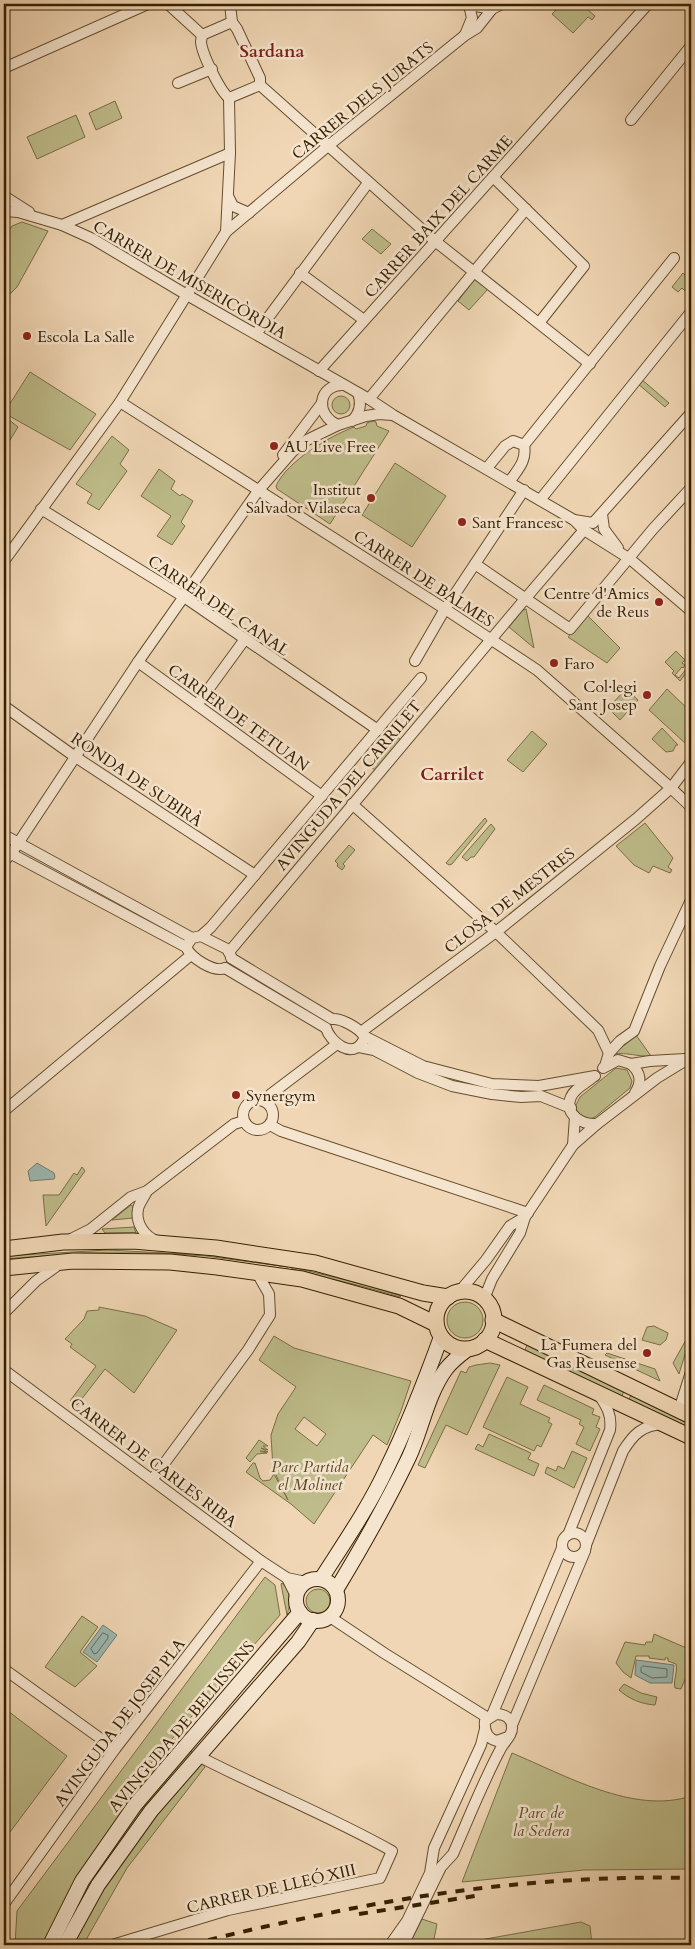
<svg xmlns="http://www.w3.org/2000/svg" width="695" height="1949" font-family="Cardo,serif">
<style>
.green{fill:#bebc8a;stroke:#7a6e46;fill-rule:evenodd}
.water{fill:#9bb8b2;stroke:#737b6b}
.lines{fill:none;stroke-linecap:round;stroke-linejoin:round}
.shore{stroke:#686c5a;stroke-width:1}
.minor-casing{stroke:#644e2e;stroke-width:12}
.secondary-casing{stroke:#362001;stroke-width:16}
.primary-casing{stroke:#362001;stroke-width:17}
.minor{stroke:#f5e4ce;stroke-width:10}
.secondary{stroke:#f5e4ce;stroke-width:14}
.primary{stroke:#f0d6b4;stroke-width:15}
.rail{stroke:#362001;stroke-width:4;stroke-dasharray:9 9;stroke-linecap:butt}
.poi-dot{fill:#8f2418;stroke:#f5e4ce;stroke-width:2}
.labels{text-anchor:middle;stroke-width:5;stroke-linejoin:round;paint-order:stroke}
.street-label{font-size:16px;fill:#362001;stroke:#f5e4ce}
.poi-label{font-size:16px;fill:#362001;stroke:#f5e4ce;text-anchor:start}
.park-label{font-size:16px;font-style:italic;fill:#584723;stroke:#f5e4ce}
.neighbourhood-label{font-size:18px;font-weight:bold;fill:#7a1f14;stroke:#f5e4ce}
</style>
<rect width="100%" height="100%" fill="#f0d6b4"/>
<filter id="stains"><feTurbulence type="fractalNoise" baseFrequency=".004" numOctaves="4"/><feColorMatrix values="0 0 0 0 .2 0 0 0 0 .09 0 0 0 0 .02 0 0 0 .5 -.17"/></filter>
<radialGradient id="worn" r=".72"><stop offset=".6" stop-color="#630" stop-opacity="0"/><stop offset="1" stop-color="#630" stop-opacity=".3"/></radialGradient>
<!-- green -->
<g class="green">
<polygon points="562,4 597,4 594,6 591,4 587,9 595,16 592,20 588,17 573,33 552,14"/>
<polygon points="115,101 122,118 96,130 89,113"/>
<polygon points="76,115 85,137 37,159 27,137"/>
<polygon points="22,222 48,231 17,287 9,295 4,296 4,237 12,226"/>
<polygon points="372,229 391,244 381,254 362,239"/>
<polygon points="683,273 691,281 691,297 682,288 678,292 672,287"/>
<polygon points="475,279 488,289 469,310 458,301"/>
<polygon points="30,372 96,414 70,450 4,413"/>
<polygon points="640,378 669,403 665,407 637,383"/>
<circle cx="341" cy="405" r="9"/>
<polygon points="4,416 18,427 4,450"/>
<path d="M 373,421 L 376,422 L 377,426 L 389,431 L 330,524 L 277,489 L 276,486 C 287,461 330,436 354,427 L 356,429 L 366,426 L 367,423 Z"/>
<polygon points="112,436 129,450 120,464 127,471 99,510 87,503 92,494 76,484"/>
<polygon points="395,463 446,496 412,547 362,515"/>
<polygon points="159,469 175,481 171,489 180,496 182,494 193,501 181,522 185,526 172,545 157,536 171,516 141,496"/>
<polygon points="526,609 534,648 509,627 523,610"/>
<polygon points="587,615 620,648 607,663 568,637"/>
<polygon points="676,651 685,660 682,663 685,665 683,668 682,667 675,675 679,678 687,668 689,669 680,681 672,673 674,671 665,662"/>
<polygon points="626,689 638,700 620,720 608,708"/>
<polygon points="667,689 691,712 691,738 686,744 649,710"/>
<polygon points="662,728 678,745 676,745 673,751 666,752 652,739"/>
<polygon points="532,731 547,744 523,772 507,760"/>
<polygon points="394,734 401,740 376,771 369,765"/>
<polygon points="485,818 487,821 452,864 449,865 446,863"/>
<polygon points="645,823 673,858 668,867 672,870 670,873 653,866 649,873 634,865 616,846"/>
<polygon points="491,824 495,829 474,857 471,857 467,861 462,857"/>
<polygon points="349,845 355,850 343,864 345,866 342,870 337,866 338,864 335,861"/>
<path d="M 636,1035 L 651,1056 C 638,1057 627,1052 614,1054 Z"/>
<polygon points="616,1068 627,1070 632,1081 630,1088 595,1117 590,1119 582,1117 576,1109 576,1105 580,1097"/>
<polygon points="82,1167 85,1171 46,1226 43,1195 59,1195 74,1173 77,1175"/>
<polygon points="131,1205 134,1207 133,1218 112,1220"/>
<polygon points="134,1227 136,1233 105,1233 102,1229"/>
<polygon points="107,1250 206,1255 288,1267 206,1256 156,1253 83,1253 4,1259 4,1256"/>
<polygon points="292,1267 362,1284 401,1296 400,1297 361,1286 292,1269"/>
<circle cx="465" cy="1320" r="18"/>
<polygon points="99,1307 145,1316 177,1330 134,1393 105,1369 77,1405 70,1401 96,1366 70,1347 72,1344 65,1339 84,1319 87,1311 99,1310"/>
<polygon points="654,1326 668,1333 666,1340 660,1345 642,1340 647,1327"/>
<polygon points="691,1331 691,1335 679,1374 673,1363"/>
<path d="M 274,1336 L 294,1348 L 411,1381 L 401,1411 L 387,1445 L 373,1435 L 314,1524 L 291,1504 L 246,1472 L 253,1463 L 255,1463 L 260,1478 L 263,1481 L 270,1480 L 274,1474 L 288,1500 L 273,1469 L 271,1435 L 278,1414 L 296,1387 L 259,1360 ZM 304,1417 L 326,1434 L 317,1446 L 295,1429 Z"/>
<polygon points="527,1345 624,1391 622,1396 525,1350"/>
<polygon points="607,1353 655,1369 660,1381 605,1355"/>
<polygon points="490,1363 500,1365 467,1435 446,1425 425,1468 418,1465 461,1371 466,1373 469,1367 476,1365"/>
<polygon points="507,1377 528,1387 520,1404 550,1418 548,1422 552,1424 541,1447 537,1445 534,1451 483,1427"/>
<polygon points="544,1385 594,1409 592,1414 600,1417 596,1427 600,1429 590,1451 576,1444 584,1427 579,1424 581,1420 537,1400"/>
<polygon points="631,1395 691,1425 691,1430 629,1399"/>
<polygon points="489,1434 531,1453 528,1459 539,1464 534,1476 475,1449 478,1444 483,1447"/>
<polygon points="259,1440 268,1446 263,1446 268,1450 261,1448 268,1452 260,1451 267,1453 257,1454 250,1462 246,1458"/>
<polygon points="572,1451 587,1458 574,1488 545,1473 547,1467 556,1471 558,1466 564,1469"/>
<polygon points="265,1577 275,1585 280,1615 138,1778 135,1790 178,1736 205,1767 127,1868 87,1938 86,1945 15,1945 17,1911"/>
<path d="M 282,1583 C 292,1594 291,1602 287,1615 L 281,1584 Z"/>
<circle cx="318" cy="1601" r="12"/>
<polygon points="82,1616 98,1627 80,1652 97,1666 75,1687 45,1667"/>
<path d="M 654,1634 L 691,1650 L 691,1665 L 681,1689 L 675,1688 C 673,1680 678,1672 676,1664 L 668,1661 L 668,1658 L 665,1658 L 665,1660 L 649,1658 L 649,1656 L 636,1656 L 631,1678 L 623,1672 L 616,1663 L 625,1642 L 645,1645 L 646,1642 L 652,1642 Z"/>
<path d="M 624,1684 L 641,1693 L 657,1697 L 655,1705 C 641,1704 629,1699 619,1690 Z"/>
<polygon points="4,1708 67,1756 4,1840"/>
<path d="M 512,1753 C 565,1775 634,1815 691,1796 L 691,1869 L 584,1870 L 462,1882 Z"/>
<polygon points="422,1919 437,1924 433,1944 435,1945 409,1945"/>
<polygon points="581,1922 590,1926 592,1945 452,1945"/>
</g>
<!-- water -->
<g class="water">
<polygon points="37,1163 54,1173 55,1177 54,1179 30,1181 28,1171"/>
<polygon points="103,1625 117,1635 97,1662 83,1652"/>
<polygon points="636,1660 674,1665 672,1683 650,1683 635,1675"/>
</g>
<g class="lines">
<!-- shore -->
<g class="shore">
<polygon points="103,1633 108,1635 108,1638 97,1653 94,1654 91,1649"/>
<polygon points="643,1666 667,1669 667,1677 652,1678 641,1672 641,1668"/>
</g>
<defs>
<g id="minor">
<polyline points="168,4 202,35"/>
<polyline points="230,4 232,22 237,29 260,78 260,85"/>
<polyline points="465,4 492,9"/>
<path d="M 202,35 C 202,36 201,41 201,42 C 202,54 220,91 229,98"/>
<polyline points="202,35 232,22"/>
<polyline points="465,35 472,18 469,5"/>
<polyline points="4,68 148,4"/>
<polyline points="178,83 212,69"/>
<polyline points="260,85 435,241 590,364"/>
<polyline points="229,98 260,85"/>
<polyline points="631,120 691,46"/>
<polyline points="493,177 584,266 539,323"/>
<polyline points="4,196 29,212"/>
<polyline points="228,196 233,206 249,213"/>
<polyline points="4,211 18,212 62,225 93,239 187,295 369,399 393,415 574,520 584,530 630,559 691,611"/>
<polyline points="62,225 230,153"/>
<polyline points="226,232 230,153 229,98"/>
<polyline points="300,273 364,320"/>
<polyline points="256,334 368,183"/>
<polyline points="319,371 648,4"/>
<polyline points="369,399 526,209"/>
<polyline points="120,402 445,609 537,670 671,788 691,807"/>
<path d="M 352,421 C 360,413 362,404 358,393"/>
<path d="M 338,425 C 314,415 318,384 344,385"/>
<polyline points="524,445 674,258"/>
<polyline points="283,455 322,403"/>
<polyline points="487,468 505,446 513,441 524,445"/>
<path d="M 510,481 C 518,469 527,461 524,445"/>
<polyline points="540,500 691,312"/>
<polyline points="41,509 184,597 378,730"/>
<polyline points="602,514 604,529 618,548"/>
<polyline points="574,520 593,523 691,413"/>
<polyline points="4,561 120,402 226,232 328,146 464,36 477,28 492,9 502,4"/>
<polyline points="475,564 570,629 653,529 691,488"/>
<polyline points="415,661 445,609 524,490"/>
<polyline points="138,662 322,796"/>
<polyline points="197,705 245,639"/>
<polyline points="4,706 74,756 255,875"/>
<polyline points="352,804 496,932 598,1030 609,1053"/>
<polyline points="4,835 192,938"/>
<path d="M 4,850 L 186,947 C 191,958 214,973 225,968"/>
<polyline points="4,861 11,854 138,662 258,491 293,451 307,440 338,425 366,416 379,414 392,415"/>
<polyline points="201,936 227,949 231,956"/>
<polyline points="186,947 192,938 201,936 211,927 421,678"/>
<polyline points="229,952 525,599 584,530"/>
<path d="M 231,958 L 332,1019 C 341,1018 359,1028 364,1036 L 423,1066 L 492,1084 L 539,1086 L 595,1076"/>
<polyline points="225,968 326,1028"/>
<path d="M 326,1028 C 330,1042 353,1060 363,1041"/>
<polyline points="361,1032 496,932 636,819 671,788 691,762"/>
<polyline points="359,1047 374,1050 418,1073 452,1086 492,1094 521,1097 541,1096 571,1108"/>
<path d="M 631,1064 C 641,1073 642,1082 635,1093"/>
<polyline points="605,1066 609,1053 620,1041 634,1031 660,966 691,900"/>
<polyline points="603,1068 618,1060 631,1064 650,1061 685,1059"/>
<path d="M 592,1078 C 586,1083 574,1089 571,1097 C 563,1114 582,1125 597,1124"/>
<circle cx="258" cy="1115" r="15"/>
<polyline points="266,1101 271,1094 337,1044"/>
<polyline points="4,1111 191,955"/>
<polyline points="270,1125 281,1131 528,1213"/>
<polyline points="573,1145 575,1117"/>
<path d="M 147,1191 C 145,1196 139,1203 138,1209 C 135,1223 145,1237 157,1241"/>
<polyline points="69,1240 91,1229 131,1197 147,1191 234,1124 244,1121"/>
<polyline points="459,1292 486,1260 510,1226 525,1217"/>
<polyline points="484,1299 492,1279 520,1233 525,1217 573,1145 597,1124 657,1078 688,1059"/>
<polyline points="4,1313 36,1281 61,1263"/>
<polyline points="4,1370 261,1561 287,1578 306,1582"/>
<polyline points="679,1410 691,1372"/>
<polyline points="152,1480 248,1350 270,1315 269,1294 257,1273"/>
<circle cx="574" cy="1545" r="12"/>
<path d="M 568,1535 L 610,1430 C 612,1415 607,1407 599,1395"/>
<path d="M 586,1545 L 623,1451 C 633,1435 642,1425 663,1424"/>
<polyline points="287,1578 296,1596"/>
<polyline points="330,1617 384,1653 488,1718"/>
<polyline points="4,1669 115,1749"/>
<polyline points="492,1715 562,1548"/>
<polyline points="512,1725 585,1551"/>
<polyline points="4,1904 115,1749 261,1561"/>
<path d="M 112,1945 L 228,1910 L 380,1878 L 392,1851 C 330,1816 262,1789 198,1756"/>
<polyline points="390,1945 407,1921 430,1873 434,1848 481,1745 485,1729"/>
<path d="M 403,1945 L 441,1867 L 453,1854 C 468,1820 482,1784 500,1750 C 503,1743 513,1735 512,1727 C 512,1718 504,1714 496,1714 L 485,1721 C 484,1731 487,1739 497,1741 L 508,1737"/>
</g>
<g id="secondary">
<path d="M 321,1579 C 344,1543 369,1507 387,1468 C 408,1425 425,1381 441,1337"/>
<circle cx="317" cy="1600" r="21"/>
<path d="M 336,1590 C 362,1547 387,1503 409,1457 C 422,1429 427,1395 446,1369 C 452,1361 460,1355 468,1349"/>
<polyline points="50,1945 82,1881 135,1805 300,1612"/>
<polyline points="65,1945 98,1885 151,1811 298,1642 313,1620"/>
</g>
<g id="primary">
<polyline points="4,1249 63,1242 133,1241 216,1248 315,1263 423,1293 448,1297"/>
<polyline points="4,1268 73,1261 170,1262 217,1267 302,1279 399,1306 436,1324"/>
<circle cx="465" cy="1320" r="29"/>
<polyline points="493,1320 691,1416"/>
<polyline points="485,1340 691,1437"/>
</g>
</defs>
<!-- minor casing -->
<use href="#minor" class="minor-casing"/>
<!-- secondary casing -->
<use href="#secondary" class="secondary-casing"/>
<!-- primary casing -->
<use href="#primary" class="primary-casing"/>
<!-- minor -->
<use href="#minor" class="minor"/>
<!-- secondary -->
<use href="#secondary" class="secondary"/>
<!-- primary -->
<use href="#primary" class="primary"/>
<!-- rail -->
<g class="rail">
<polyline points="359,1914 475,1896"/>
<path d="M 191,1945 C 233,1933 277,1924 320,1915 C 442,1889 566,1875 691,1878"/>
</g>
</g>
<!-- markers -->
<g class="poi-dot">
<circle cx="27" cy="336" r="5"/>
<circle cx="274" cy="446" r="5"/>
<circle cx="371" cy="498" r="5"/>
<circle cx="462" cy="522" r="5"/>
<circle cx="659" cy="602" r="5"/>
<circle cx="554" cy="663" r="5"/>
<circle cx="647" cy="695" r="5"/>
<circle cx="236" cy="1095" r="5"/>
<circle cx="647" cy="1353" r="5"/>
</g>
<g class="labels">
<!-- street labels -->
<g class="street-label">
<text transform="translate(362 100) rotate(-39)" y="6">CARRER DELS JURATS</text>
<text transform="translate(438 216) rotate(-48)" y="6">CARRER BAIX DEL CARME</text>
<text transform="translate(190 279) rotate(30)" y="6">CARRER DE MISERICÒRDIA</text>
<text transform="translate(424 578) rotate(33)" y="6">CARRER DE BALMES</text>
<text transform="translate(219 605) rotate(34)" y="6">CARRER DEL CANAL</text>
<text transform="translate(239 717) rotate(36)" y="6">CARRER DE TETUAN</text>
<text transform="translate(137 779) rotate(34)" y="6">RONDA DE SUBIRÀ</text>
<text transform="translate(348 785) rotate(-50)" y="6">AVINGUDA DEL CARRILET</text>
<text transform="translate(509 900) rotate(-38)" y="6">CLOSA DE MESTRES</text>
<text transform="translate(154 1462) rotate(37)" y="6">CARRER DE CARLES RIBA</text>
<text transform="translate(119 1722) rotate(-53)" y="6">AVINGUDA DE JOSEP PLA</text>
<text transform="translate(181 1726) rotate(-50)" y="6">AVINGUDA DE BELLISSENS</text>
<text transform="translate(271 1888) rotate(-13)" y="6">CARRER DE LLEÓ XIII</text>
</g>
<!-- poi labels -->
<g class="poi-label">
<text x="37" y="342">Escola La Salle</text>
<text x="284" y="452">AU Live Free</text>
<text x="361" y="495" text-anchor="end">Institut<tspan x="361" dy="18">Salvador Vilaseca</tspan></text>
<text x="472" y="528">Sant Francesc</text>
<text x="649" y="599" text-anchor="end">Centre d'Amics<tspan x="649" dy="18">de Reus</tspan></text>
<text x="564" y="669">Faro</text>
<text x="637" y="692" text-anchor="end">Col·legi<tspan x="637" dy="18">Sant Josep</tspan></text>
<text x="246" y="1101">Synergym</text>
<text x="637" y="1350" text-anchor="end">La Fumera del<tspan x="637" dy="18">Gas Reusense</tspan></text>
</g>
<!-- park labels -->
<g class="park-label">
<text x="310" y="1472">Parc Partida<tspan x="310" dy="18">el Molinet</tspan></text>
<text x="541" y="1818">Parc de<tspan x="541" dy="18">la Sedera</tspan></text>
</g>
<!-- neighbourhood labels -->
<g class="neighbourhood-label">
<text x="272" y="57">Sardana</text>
<text x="452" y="780">Carrilet</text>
</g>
</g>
<!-- margin -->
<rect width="695" height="1949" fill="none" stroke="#f0d6b4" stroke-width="20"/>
<rect x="5" y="5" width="685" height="1939" fill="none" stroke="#362001" stroke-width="2.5"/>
<rect x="10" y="10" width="675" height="1929" fill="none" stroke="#362001"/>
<rect width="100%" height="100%" filter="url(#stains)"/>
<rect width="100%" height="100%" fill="url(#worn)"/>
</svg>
